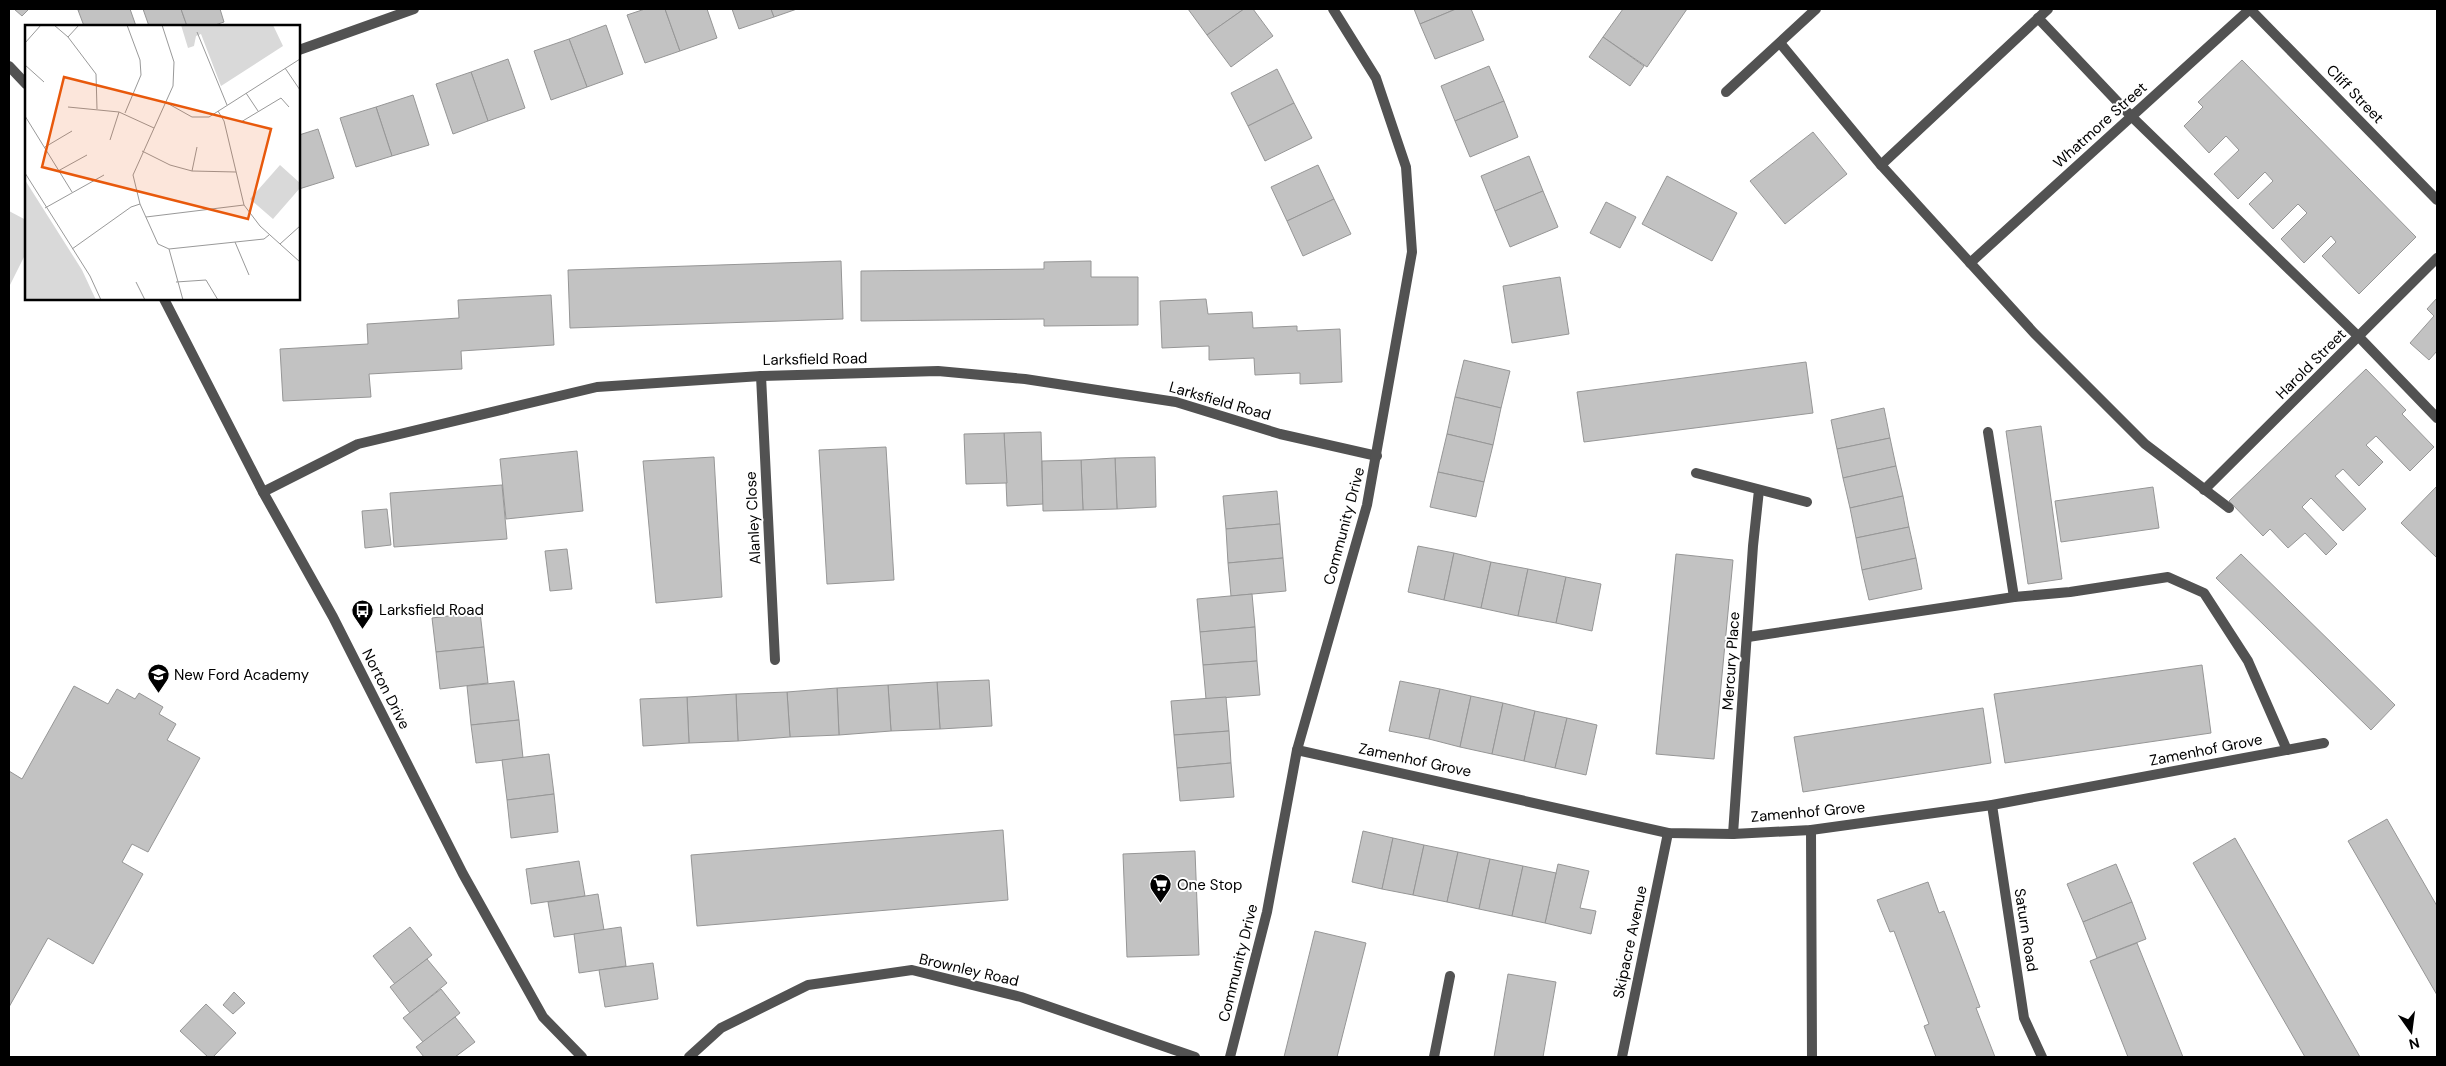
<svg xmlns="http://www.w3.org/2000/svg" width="2446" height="1066" font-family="'DM Sans',sans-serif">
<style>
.green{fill:#d9d9d9}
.building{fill:#c2c2c2;stroke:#969696}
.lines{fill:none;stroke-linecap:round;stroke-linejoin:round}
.lane{stroke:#525252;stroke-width:10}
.street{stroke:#525252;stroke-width:10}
.labels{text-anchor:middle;stroke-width:4;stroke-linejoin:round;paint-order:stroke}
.street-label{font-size:15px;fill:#000;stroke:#fff}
.poi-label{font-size:15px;fill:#000;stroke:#fff;text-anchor:start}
.inset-road{fill:none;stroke:#999;stroke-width:1}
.view{fill:#e8590c;fill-opacity:0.15;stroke:#e8590c;stroke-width:2.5}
.inset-edge{fill:none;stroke:#000;stroke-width:2.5}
</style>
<rect width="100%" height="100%" fill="#fff"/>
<!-- green -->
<polygon class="green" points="9,211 26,220 26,253 9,287"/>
<!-- building -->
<g class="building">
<polygon points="14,9 29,9 22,16"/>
<polygon points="83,9 130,9 136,26 84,26 78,10"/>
<polygon points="143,9 181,9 187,26 149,26"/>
<polygon points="181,9 220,9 224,22 212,26 187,26"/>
<polygon points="645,9 665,9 680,51 645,63 627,15"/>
<polygon points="665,9 707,9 717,38 680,51"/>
<polygon points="732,9 771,9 774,17 739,29"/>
<polygon points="771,9 797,9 774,17"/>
<polygon points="1188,9 1244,9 1207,35"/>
<polygon points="1244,9 1253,9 1273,36 1231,67 1207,35"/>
<polygon points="1414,9 1456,9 1420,24"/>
<polygon points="1456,9 1471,9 1484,40 1435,59 1420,24"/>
<polygon points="1623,9 1687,9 1647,67 1603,37"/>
<polygon points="606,25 623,74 587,87 569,39"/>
<polygon points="1603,37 1644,66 1630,86 1589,57"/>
<polygon points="569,39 587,87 551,100 534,51"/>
<polygon points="508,59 525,108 488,121 471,72"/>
<polygon points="2242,60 2416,237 2359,294 2322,256 2336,242 2331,236 2304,263 2281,239 2307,213 2298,204 2273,229 2249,204 2273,181 2265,172 2238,199 2214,174 2239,150 2226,136 2209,153 2184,126 2203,107 2198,102"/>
<polygon points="1489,66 1504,101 1455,121 1441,86"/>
<polygon points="1277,69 1294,103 1248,126 1231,93"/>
<polygon points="471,72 488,121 453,134 436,84"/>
<polygon points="413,95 429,145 392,156 376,107"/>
<polygon points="1504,101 1518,137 1470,157 1455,121"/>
<polygon points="1294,103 1312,138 1265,161 1248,126"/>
<polygon points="376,107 392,156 356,167 340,118"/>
<polygon points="318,129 334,178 299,189 299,135"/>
<polygon points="1813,132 1847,174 1785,224 1750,181"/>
<polygon points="1529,156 1543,191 1495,211 1481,176"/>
<polygon points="1318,165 1334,199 1287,221 1271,187"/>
<polygon points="1667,176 1737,213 1712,261 1642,224"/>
<polygon points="1543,191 1558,227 1510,247 1495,211"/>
<polygon points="1334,199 1351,234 1303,256 1287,221"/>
<polygon points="1606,202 1636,217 1620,248 1590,233"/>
<polygon points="841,261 843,319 570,328 568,270"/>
<polygon points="1091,261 1091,277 1138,277 1138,325 1044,326 1044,319 861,321 861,271 1044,269 1044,262"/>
<polygon points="1560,277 1569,334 1512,343 1503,286"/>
<polygon points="551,295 554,345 461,351 462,369 369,374 371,397 283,401 280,349 368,344 367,324 459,318 458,300"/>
<polygon points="2437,298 2437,351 2429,360 2410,343 2434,316 2427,309"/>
<polygon points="1206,299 1208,314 1252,312 1253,328 1297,326 1297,331 1340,329 1342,382 1300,384 1300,373 1255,375 1254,358 1209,360 1209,346 1162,348 1160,301"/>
<polygon points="1464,360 1510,371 1501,408 1455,397"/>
<polygon points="1806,362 1813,413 1584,442 1577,392"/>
<polygon points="2366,369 2406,410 2402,414 2434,447 2410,471 2376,436 2366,445 2383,462 2359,486 2343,469 2335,476 2366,509 2343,531 2311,498 2302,507 2337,544 2326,555 2305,533 2288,548 2270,529 2263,536 2229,501"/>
<polygon points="1455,397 1501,408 1493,445 1447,434"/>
<polygon points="1884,408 1890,438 1837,449 1831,420"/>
<polygon points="2041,426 2062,579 2028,584 2006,431"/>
<polygon points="1041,432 1043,504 1007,506 1004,433"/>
<polygon points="1004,433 1007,483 966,484 964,434"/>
<polygon points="1447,434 1493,445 1484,482 1438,472"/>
<polygon points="1890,438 1896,466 1843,478 1837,449"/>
<polygon points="886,447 894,580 827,584 819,450"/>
<polygon points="577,451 583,511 506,519 500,459"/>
<polygon points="714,457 722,597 656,603 643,461"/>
<polygon points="1155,457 1156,507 1117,509 1115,458"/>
<polygon points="1115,458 1117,509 1083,510 1081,460"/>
<polygon points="1081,460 1083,510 1043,511 1042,461"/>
<polygon points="1896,466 1903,496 1850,508 1843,478"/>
<polygon points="1438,472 1484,482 1476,517 1430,507"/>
<polygon points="502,485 507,539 394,547 390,493"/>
<polygon points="2437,486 2437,558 2401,523"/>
<polygon points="2153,487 2159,528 2061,542 2055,501"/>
<polygon points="1277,491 1280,524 1226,529 1223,496"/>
<polygon points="1903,496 1909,527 1856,538 1850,508"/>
<polygon points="387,509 391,545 365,548 362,511"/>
<polygon points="1280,524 1283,558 1228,563 1226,529"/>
<polygon points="1909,527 1916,558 1862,570 1856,538"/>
<polygon points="1418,546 1454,553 1444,600 1408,592"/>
<polygon points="567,549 572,589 550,591 545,551"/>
<polygon points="1454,553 1491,562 1481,608 1444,600"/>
<polygon points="1676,554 1733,560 1714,759 1656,754"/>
<polygon points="2241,554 2395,705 2371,730 2216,578"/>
<polygon points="1283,558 1286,591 1231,596 1228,563"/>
<polygon points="1916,558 1922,589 1869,600 1862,570"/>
<polygon points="1491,562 1528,569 1518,616 1481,608"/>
<polygon points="1528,569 1566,577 1556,623 1518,616"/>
<polygon points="1566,577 1601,584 1592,631 1556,623"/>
<polygon points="1252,594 1255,627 1200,632 1197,599"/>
<polygon points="480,612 484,647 436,652 432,618"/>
<polygon points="1255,627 1257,661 1203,665 1200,632"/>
<polygon points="484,647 488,683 440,689 436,652"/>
<polygon points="1257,661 1260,695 1206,699 1203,665"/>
<polygon points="2202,665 2211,733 2005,763 1994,694"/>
<polygon points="989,680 992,726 940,729 937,682"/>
<polygon points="514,681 519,720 471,725 467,686"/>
<polygon points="1400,681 1440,689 1429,739 1389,731"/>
<polygon points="937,682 940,729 891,731 888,685"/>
<polygon points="888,685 891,731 839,735 837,688"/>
<polygon points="74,686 108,704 117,689 135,699 139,693 163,707 159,714 176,724 167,740 200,758 148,852 132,844 122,862 143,874 93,964 48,938 9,1007 9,771 22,779"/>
<polygon points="837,688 839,735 790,737 787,692"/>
<polygon points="1440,689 1471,696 1460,747 1429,739"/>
<polygon points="787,692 790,737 738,741 736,694"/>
<polygon points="736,694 738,741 689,743 687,697"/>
<polygon points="1471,696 1503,703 1492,754 1460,747"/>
<polygon points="687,697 689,743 643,746 640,699"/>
<polygon points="1226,697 1229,731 1174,735 1171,701"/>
<polygon points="1503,703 1535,711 1524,761 1492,754"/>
<polygon points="1983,708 1991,763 1803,792 1794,737"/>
<polygon points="1535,711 1567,718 1555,768 1524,761"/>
<polygon points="1567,718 1597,725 1586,775 1555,768"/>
<polygon points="519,720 523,758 476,763 471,725"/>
<polygon points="1229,731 1231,763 1177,768 1174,735"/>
<polygon points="549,754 554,794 507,800 502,760"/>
<polygon points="1231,763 1234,797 1180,801 1177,768"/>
<polygon points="554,794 558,832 511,838 507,800"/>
<polygon points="2387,819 2437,906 2437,995 2348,841"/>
<polygon points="1003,830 1008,900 697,926 691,855"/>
<polygon points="1363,831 1393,838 1382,889 1352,882"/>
<polygon points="1393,838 1424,845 1413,895 1382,889"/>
<polygon points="2235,838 2360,1057 2305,1057 2193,863"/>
<polygon points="1424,845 1458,852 1447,902 1413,895"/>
<polygon points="1195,851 1199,955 1127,957 1123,854"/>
<polygon points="1458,852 1490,859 1479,909 1447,902"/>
<polygon points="1490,859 1523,866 1512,916 1479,909"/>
<polygon points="579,861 585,896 531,904 526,869"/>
<polygon points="1558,864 1589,871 1580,908 1596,911 1591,934 1545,923"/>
<polygon points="2116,864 2132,902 2083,922 2067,884"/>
<polygon points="1523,866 1556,873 1545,923 1512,916"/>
<polygon points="1928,882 1939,913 1944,911 1980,1007 1976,1008 1995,1057 1936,1057 1924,1026 1929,1024 1894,931 1890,932 1877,900"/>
<polygon points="598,894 604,930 554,937 548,902"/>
<polygon points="2132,902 2146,939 2097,958 2083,922"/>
<polygon points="410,927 432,955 395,984 373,956"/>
<polygon points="621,927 626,966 579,973 574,934"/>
<polygon points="1315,931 1366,943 1337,1057 1284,1057"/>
<polygon points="2137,943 2183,1057 2128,1057 2090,961"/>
<polygon points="427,959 447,983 410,1013 390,987"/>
<polygon points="653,963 658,999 605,1007 599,970"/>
<polygon points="1508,974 1556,982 1543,1057 1494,1057"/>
<polygon points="441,989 460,1013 423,1042 403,1018"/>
<polygon points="234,992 245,1003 233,1014 223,1005"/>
<polygon points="206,1004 236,1033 213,1057 208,1057 180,1031"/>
<polygon points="455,1017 475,1042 455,1057 424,1057 416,1047"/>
</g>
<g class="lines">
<!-- lane -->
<g class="lane">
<polyline points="2038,18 2131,116 2359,337 2437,418"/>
<polyline points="1780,43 1881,165 2034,333 2145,444 2229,508"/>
<polyline points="1881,165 2048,9"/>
<polyline points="1988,432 2014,597"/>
<polyline points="1748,637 2014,597 2070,592 2168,577 2204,593 2248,661 2287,750"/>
<polyline points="1811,830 1812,1057"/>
<polyline points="1434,1057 1450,976"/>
</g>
<!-- street -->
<g class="street">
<polyline points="2250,9 2437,200"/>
<polyline points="299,50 414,9"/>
<polyline points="9,66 26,84"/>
<polyline points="1726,92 1816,9"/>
<polyline points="1970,263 2250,9"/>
<polyline points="164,299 263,492 333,617 463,874 543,1017 582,1057"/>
<polyline points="761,376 775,660"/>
<polyline points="1696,473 1807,502"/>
<polyline points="2204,490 2437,258"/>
<polyline points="263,492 358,444 597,387 761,376 938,371 1025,379 1176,402 1280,434 1377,456"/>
<polyline points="1297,750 1668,833 1733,834 1811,830 1992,805 2324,743"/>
<polyline points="1992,805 2024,1018 2042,1057"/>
<polyline points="1733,834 1753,546 1759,490"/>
<polyline points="689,1057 721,1028 808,985 912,970 1021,997 1195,1057"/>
<polyline points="1230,1057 1267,912 1297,750 1367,505 1412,252 1406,167 1376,78 1333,9"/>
<polyline points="1622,1057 1668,833"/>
</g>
</g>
<!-- icons -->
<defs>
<symbol id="bus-pin" viewBox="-11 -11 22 30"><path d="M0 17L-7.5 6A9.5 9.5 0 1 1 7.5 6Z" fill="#000" stroke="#fff"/><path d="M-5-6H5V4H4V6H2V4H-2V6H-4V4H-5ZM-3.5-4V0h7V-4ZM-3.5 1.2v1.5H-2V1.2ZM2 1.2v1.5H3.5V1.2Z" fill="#fff"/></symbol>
<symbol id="school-pin" viewBox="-11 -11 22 30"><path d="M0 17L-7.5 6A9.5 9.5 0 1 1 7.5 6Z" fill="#000" stroke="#fff"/><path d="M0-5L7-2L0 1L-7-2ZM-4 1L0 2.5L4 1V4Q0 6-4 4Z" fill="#fff"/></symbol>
<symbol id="supermarket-pin" viewBox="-11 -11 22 30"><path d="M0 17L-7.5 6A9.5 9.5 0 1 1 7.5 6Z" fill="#000" stroke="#fff"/><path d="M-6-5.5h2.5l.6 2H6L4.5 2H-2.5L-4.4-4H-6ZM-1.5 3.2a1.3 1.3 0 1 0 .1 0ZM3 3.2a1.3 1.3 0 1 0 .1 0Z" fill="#fff"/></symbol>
</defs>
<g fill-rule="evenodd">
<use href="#bus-pin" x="350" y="598" width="25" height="34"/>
<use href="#school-pin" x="146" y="662" width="25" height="34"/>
<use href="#supermarket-pin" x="1148" y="872" width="25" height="34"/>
</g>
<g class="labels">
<!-- street labels -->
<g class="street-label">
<text transform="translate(2355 94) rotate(46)" y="5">Cliff Street</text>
<text transform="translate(2100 125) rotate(-42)" y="5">Whatmore Street</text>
<text transform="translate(815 359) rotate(-1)" y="5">Larksfield Road</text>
<text transform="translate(2311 364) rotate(-45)" y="5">Harold Street</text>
<text transform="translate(1220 401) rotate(16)" y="5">Larksfield Road</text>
<text transform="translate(753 518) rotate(-93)" y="5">Alanley Close</text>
<text transform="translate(1344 526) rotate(-75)" y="5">Community Drive</text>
<text transform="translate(1731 661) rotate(-86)" y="5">Mercury Place</text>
<text transform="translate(386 689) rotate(63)" y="5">Norton Drive</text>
<text transform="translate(2206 750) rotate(-11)" y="5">Zamenhof Grove</text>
<text transform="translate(1415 760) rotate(12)" y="5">Zamenhof Grove</text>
<text transform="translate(1808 812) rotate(-5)" y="5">Zamenhof Grove</text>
<text transform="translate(2026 930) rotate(81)" y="5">Saturn Road</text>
<text transform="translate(1630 942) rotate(-78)" y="5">Skipacre Avenue</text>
<text transform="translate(1238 963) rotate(-76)" y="5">Community Drive</text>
<text transform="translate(969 970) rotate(13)" y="5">Brownley Road</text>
</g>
<!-- poi labels -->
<g class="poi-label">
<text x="379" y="615">Larksfield Road</text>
<text x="174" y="680">New Ford Academy</text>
<text x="1177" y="890">One Stop</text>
</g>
</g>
<!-- overview -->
<g transform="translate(25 25)">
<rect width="275" height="275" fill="#fff"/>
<path d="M 156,0 L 248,0 L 258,21 L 196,61 L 176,9 L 171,11 L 169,21 L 163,23 ZM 255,140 L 275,158 L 275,163 L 248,194 L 225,174 ZM 0,155 L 57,245 L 71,275 L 0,275 Z" fill="#d9d9d9"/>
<path class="inset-road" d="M 29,0 L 43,12 L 71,49 L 72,84M 137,0 L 149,37 L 148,61 L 108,150 L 115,179 L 133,219 L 144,224 L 239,214 L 244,210M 172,7 L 202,80M 43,12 L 54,0M 0,18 L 16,0M 0,40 L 19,57M 260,43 L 275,65M 221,68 L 233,86M 142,78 L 167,92 L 184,92 L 275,34M 43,82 L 94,87 L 129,103M 193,86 L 199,96 L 219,180 L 235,201 L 275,237M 100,88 L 116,50 L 115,35 L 102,0M 0,91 L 47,167M 216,97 L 256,73 L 264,82M 85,115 L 94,87M 20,122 L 47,106M 117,126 L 145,140 L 167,146 L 211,147M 33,146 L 62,130M 167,146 L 172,122M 0,148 L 65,251 L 76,275M 20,183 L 79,150M 121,192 L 219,180M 210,217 L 224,250M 255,219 L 275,201M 47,224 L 106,182 L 115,179M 144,224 L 158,275M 111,257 L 120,275M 151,257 L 181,255 L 193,275"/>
<path class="view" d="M 39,52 L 246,104 L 223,194 L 17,142 Z"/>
<rect width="275" height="275" class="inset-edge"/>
</g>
<!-- border -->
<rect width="2446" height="1066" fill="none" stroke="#000000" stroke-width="20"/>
<!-- north arrow -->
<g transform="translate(2411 1031) rotate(166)" stroke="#ffffff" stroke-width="4" paint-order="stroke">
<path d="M0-4L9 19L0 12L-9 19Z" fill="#000000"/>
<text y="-8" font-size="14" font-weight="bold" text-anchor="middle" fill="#000000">N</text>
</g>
</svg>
